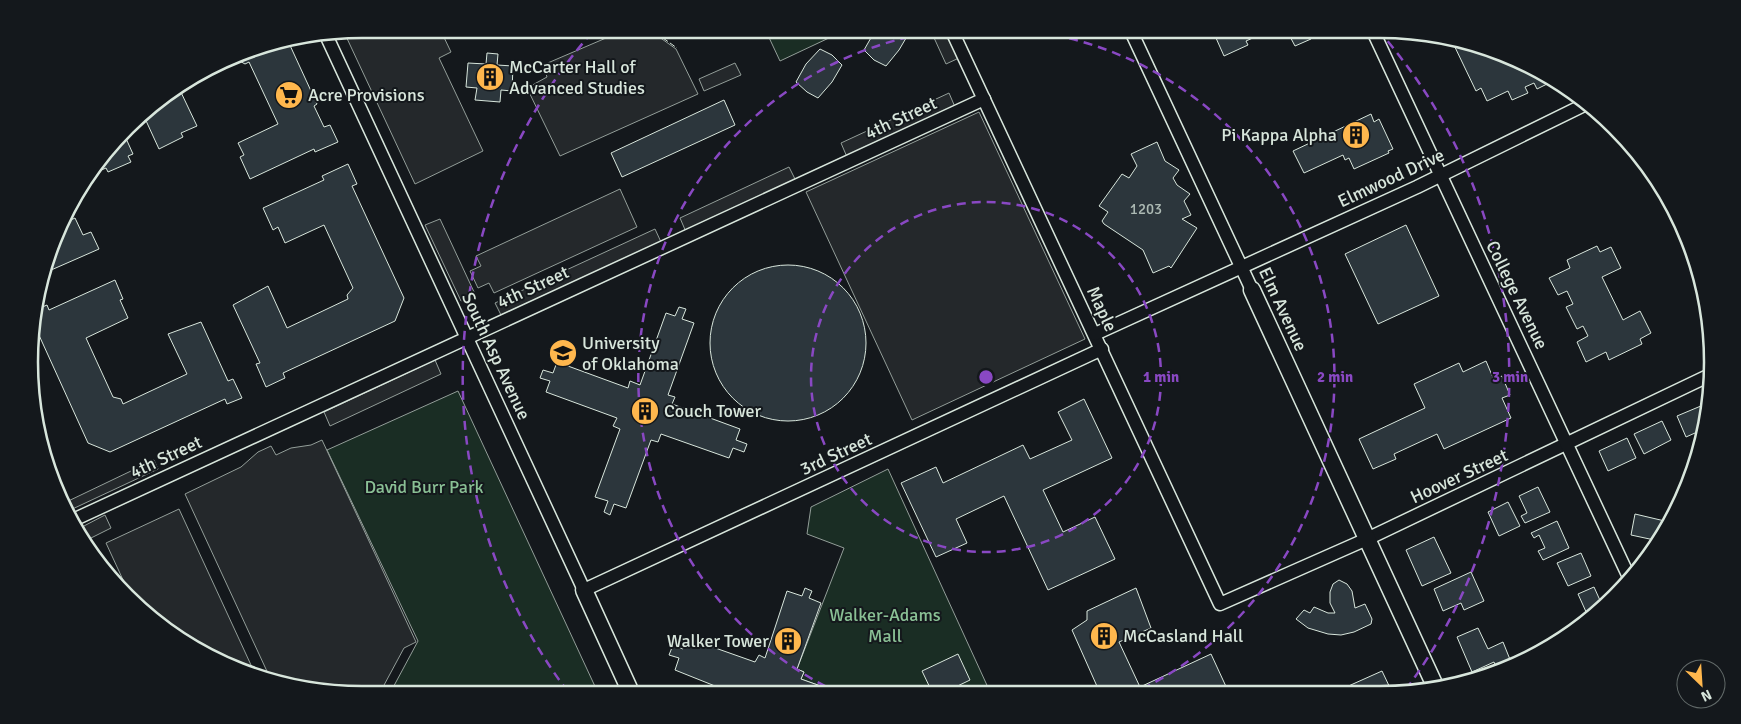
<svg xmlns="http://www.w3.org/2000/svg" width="1741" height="724" font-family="Signika,sans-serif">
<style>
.green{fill:#1a2d24;stroke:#939e99}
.parking{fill:#24282b;stroke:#939e99}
.building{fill:#2c363c;stroke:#d8e6dc}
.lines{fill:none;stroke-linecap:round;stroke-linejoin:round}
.minor-casing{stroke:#d8e6dc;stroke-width:15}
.tertiary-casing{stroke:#d8e6dc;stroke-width:19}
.minor{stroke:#14181c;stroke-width:12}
.tertiary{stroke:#14181c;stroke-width:16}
.fence{stroke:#d8e6dc;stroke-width:1;stroke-dasharray:6 2.5;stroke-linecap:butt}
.ring{fill:none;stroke:#8948c3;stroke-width:2.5;stroke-dasharray:9 6}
.labels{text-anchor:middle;stroke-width:4;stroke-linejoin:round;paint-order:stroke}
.number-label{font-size:15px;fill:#adbab4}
.poi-label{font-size:18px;fill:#d8e6dc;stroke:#14181c;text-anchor:start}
.street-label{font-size:18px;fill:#d8e6dc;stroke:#14181c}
.park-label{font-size:18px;fill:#8ac095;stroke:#14181c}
.rim{fill:none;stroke:#d8e6dc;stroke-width:2.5}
.centre{fill:#8948c3;stroke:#14181c;stroke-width:2.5}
.ring-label{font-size:15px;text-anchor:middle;font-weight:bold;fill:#8948c3;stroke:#14181c;stroke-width:4;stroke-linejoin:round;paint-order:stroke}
</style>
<rect width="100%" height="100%" fill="#14181c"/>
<!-- green -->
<g class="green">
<polygon points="765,29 848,29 780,61"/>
<polygon points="458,391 599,695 389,695 418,641 327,450"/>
<polygon points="888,469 991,694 843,694 801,679 804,672 797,669 844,548 807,534 811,507"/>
</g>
<!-- parking -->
<g class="parking">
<polygon points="362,29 440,29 451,52 439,58 483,151 415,184 344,32"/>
<polygon points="627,29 648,29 676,49 698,94 560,156 527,88 547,77 543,65"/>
<polygon points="930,29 945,29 959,58 946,64"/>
<polygon points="735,63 741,75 704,91 699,79"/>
<polygon points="949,93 955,107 847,157 841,143"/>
<polygon points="979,112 1085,339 912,420 806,192"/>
<polygon points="789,167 796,181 686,232 680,218"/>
<polygon points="620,189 637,227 494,293 489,283 478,288 470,271 481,266 476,256"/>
<polygon points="440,219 475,294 461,301 425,225"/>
<polygon points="655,229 661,242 501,315 495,303"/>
<polygon points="435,360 441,374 330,426 324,412"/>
<polygon points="322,440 416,642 404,648 383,687 387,695 362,695 271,680 185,494 241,467 258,452 271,446 276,455 291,448 311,445"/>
<polygon points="154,460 158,469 66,512 62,504"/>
<polygon points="179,509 257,678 159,626 130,595 106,543"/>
<polygon points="105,515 111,528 89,539 82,527"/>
</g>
<!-- building -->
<g class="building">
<polygon points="876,29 905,29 909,33 899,50 886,66 874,60 864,50"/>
<polygon points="1212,29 1273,29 1246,41 1248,45 1224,56"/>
<polygon points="1286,29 1307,29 1311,39 1295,46"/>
<polygon points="288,41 317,104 314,106 324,127 330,125 338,142 315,152 314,149 250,179 240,157 244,155 238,143 278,124 249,62 245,64 236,59 180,85 196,73 255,47"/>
<polygon points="1452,41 1486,46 1511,58 1515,66 1521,62 1545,73 1551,82 1537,89 1534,83 1525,87 1528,93 1512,100 1508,91 1487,101 1481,88 1476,91"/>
<polygon points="820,49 832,55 842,65 832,82 818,98 807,92 796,82 806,64"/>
<polygon points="487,53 498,54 497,65 513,66 512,91 501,90 500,102 475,100 477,88 466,87 468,63 486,64"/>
<polygon points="178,86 197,126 181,133 183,137 159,149 142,112"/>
<polygon points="724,100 735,125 622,177 611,153"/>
<polygon points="1371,114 1374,122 1379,119 1393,149 1388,151 1389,153 1354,169 1349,158 1345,160 1343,155 1304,173 1293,151"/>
<polygon points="124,134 133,154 128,156 131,162 108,172 106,168 90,175"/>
<polygon points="1157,142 1165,161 1179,170 1173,178 1177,185 1190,194 1184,201 1191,215 1182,219 1197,228 1171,268 1169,266 1153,273 1143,250 1104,224 1102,221 1108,212 1099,206 1122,174 1129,178 1137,166 1131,154"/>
<polygon points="348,164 357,184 352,186 404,298 395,321 283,373 285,378 266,387 256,364 260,363 233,305 268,286 287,328 348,299 347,295 353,288 324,225 285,243 278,227 273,230 263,208 324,180 322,176"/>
<polygon points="75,218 83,235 91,232 99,249 42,274 47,255 60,225"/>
<polygon points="1406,225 1439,296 1378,324 1345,254"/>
<polygon points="1597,246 1600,252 1611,247 1621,268 1602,277 1623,320 1640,311 1651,333 1640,339 1642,344 1609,360 1606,352 1586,362 1577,342 1588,336 1583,326 1577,329 1566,307 1573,304 1567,291 1558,295 1549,278 1570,268 1567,260"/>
<circle cx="788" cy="343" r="78"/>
<polygon points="115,280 123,299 120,300 128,318 86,338 113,397 121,399 123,404 187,374 168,334 201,322 228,381 233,379 242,398 227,404 225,399 110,452 88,443 38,333 32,334 32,318 33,311 47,305 49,310"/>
<polygon points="679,307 686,309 682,319 694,323 668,395 675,397 672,404 740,429 736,440 747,444 744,452 733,448 729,458 661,434 658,442 651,440 626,508 614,504 610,515 604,512 608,501 595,497 620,429 613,426 617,418 546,392 550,381 540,378 543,370 553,373 557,362 628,388 630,381 640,385 666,313 675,316"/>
<polygon points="1486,361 1494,380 1502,376 1510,395 1502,398 1511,418 1444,449 1437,434 1394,454 1396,459 1373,469 1359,439 1425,408 1414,384 1459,363 1463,372"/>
<polygon points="1084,399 1112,458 1043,490 1063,532 1095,517 1115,559 1048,590 1004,496 956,519 967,543 936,557 901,483 936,467 943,483 1023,445 1030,459 1072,440 1058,412"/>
<polygon points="1708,403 1709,406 1704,429 1686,437 1677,416"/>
<polygon points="1662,421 1671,440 1644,454 1634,434"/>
<polygon points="1627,438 1636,458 1608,471 1599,451"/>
<polygon points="1538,487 1550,512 1525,523 1521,516 1527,513 1519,496"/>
<polygon points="1508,502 1520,526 1499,536 1488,512"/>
<polygon points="1635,514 1669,522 1659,541 1631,535"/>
<polygon points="1557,521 1569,548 1543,560 1538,551 1545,548 1539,535 1534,538 1531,533"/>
<polygon points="1434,537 1451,573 1422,586 1406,550"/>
<polygon points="1581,553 1591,576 1568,586 1557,563"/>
<polygon points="1471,572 1484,601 1464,610 1461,603 1443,611 1434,589"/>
<polygon points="1339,580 1347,584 1352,591 1355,608 1365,604 1372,619 1371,624 1354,632 1341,635 1328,634 1308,628 1296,619 1304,610 1310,613 1314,607 1328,613 1335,613 1330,603 1330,592 1333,584"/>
<polygon points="1594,587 1603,607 1587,614 1578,594"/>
<polygon points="805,588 812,591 809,598 821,603 797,669 804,672 801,679 843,694 735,694 675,670 679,658 669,655 673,645 683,649 687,638 755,662 759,655 765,658 787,591 802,596"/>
<polygon points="1136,588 1151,628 1119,642 1140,687 1211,654 1229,693 1100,693 1072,630 1087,620 1087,611"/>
<polygon points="1478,628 1488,649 1503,642 1511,662 1497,669 1494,662 1472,672 1457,637"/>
<polygon points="958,654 970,680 941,694 933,694 922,671"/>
<polygon points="1382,671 1392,692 1346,693 1344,688"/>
</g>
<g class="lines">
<defs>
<g id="minor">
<polyline points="951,29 1220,604 1367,539 1710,375"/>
<polyline points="1130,29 1252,290"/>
<polyline points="1372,29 1629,577"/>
<polyline points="326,35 584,590 1102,349"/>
<polyline points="1095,334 1417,187 1588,103"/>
<polyline points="71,521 984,99"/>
</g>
<g id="tertiary">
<polyline points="1252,290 1436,688"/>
<polyline points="584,590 632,695"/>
</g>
</defs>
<!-- minor casing -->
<use href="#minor" class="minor-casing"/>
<!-- tertiary casing -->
<use href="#tertiary" class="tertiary-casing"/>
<!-- minor -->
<use href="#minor" class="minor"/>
<!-- tertiary -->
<use href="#tertiary" class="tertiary"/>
<!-- fence -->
<polyline class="fence" points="656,33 677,48"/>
</g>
<!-- distance rings -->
<g class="ring">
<circle cx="986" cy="377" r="175"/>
<path d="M839 693A349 349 0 0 1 962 29M1010 29A349 349 0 0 1 1136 692"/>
<path d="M568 692A524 524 0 0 1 594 30M1378 30A524 524 0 0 1 1404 692"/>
</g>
<!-- icons -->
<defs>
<symbol id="building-disc" viewBox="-11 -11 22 22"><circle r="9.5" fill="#ffb74d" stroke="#14181c"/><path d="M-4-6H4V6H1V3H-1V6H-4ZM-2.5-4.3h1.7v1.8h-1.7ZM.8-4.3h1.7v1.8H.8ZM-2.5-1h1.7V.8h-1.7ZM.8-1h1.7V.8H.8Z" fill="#111"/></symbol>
<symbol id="supermarket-disc" viewBox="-11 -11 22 22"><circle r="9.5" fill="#ffb74d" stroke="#14181c"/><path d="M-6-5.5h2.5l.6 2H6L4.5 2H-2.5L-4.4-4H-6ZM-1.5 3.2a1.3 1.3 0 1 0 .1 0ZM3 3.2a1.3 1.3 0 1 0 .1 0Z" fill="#111"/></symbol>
<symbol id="university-disc" viewBox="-11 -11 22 22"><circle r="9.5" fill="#ffb74d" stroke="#14181c"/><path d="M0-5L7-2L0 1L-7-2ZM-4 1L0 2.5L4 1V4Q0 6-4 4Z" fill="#111"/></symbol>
</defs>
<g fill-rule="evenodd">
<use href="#building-disc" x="474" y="61" width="32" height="32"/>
<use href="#supermarket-disc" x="273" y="79" width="32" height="32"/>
<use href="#building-disc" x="1340" y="119" width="32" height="32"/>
<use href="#university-disc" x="547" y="337" width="32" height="32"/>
<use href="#building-disc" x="629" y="395" width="32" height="32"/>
<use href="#building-disc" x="1088" y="620" width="32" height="32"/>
<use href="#building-disc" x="772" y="625" width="32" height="32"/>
</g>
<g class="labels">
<!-- number labels -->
<g class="number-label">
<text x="1146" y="214">1203</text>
</g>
<!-- poi labels -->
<g class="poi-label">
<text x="509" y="73">McCarter Hall of<tspan x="509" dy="21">Advanced Studies</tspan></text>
<text x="308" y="101">Acre Provisions</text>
<text x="1337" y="141" text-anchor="end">Pi Kappa Alpha</text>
<text x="582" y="349">University<tspan x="582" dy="21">of Oklahoma</tspan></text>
<text x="664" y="417">Couch Tower</text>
<text x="1123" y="642">McCasland Hall</text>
<text x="769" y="647" text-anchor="end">Walker Tower</text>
</g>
<!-- street labels -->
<g class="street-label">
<text transform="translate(901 118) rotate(-25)" y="6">4th Street</text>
<text transform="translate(1391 178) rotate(-25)" y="6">Elmwood Drive</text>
<text transform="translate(533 287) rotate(-25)" y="6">4th Street</text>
<text transform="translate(1517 295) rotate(64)" y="6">College Avenue</text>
<text transform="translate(1102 309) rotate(65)" y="6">Maple</text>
<text transform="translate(1283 309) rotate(65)" y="6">Elm Avenue</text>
<text transform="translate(496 356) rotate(65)" y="6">South Asp Avenue</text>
<text transform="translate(836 454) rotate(-25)" y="6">3rd Street</text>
<text transform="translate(166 457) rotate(-25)" y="6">4th Street</text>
<text transform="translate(1459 476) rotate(-25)" y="6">Hoover Street</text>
</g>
<!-- park labels -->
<g class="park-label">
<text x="424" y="493">David Burr Park</text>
<text x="885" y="621">Walker-Adams<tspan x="885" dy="21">Mall</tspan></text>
</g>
</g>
<!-- crop -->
<path d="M0 0H1741V724H0ZM362 38H1380A324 324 0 0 1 1704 362V362A324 324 0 0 1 1380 686H362A324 324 0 0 1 38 362V362A324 324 0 0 1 362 38Z" fill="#14181c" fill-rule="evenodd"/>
<path class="rim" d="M362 38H1380A324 324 0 0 1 1704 362V362A324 324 0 0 1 1380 686H362A324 324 0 0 1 38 362V362A324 324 0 0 1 362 38Z"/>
<circle cx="986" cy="377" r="8" class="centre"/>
<g class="ring-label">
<text x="1161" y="382">1 min</text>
<text x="1335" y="382">2 min</text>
<text x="1510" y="382">3 min</text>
</g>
<!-- north arrow -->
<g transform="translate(1701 684) rotate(155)"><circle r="24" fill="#14181c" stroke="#626a69"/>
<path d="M0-4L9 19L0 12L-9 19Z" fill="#ffb74d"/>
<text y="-8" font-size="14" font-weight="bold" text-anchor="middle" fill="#d8e6dc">N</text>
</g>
</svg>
